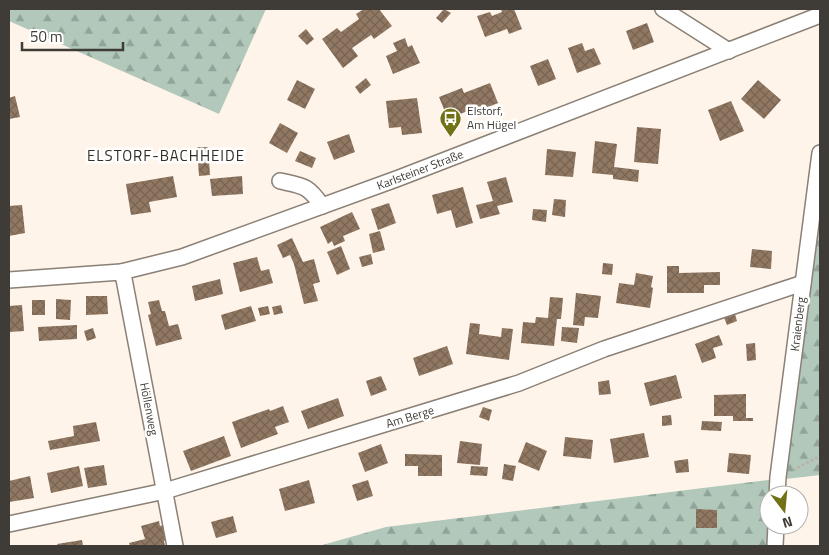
<svg xmlns="http://www.w3.org/2000/svg" width="829" height="555" font-family="'Titillium Web',sans-serif">
<style>
.forest{fill:url(#forest-firs)}
.building{fill:url(#building-cross-hatch)}
.lines{fill:none;stroke-linecap:round;stroke-linejoin:round}
.minor-casing{stroke:#8a8076;stroke-width:18}
.path{stroke:#b8b0a7;stroke-width:2.5;stroke-dasharray:2.5 2.5;stroke-linecap:butt}
.minor{stroke:#fff;stroke-width:15}
.labels{text-anchor:middle;stroke-width:5;stroke-linejoin:round;paint-order:stroke}
.poi-label{font-size:12px;fill:#3f3b36;stroke:#fff;text-anchor:start}
.street-label{font-size:12px;fill:#3f3b36;stroke:#fff}
.quarter-label{font-size:15px;letter-spacing:1px;fill:#352c24;stroke:#fff}
</style>
<defs>
<pattern id="forest-firs" width="22" height="20" patternUnits="userSpaceOnUse" patternTransform="scale(1.25)"><rect width="22" height="20" fill="#b1c8bb"/><path d="M5 1l3.5 6h-7zM16 11l3.5 6h-7z" fill="#91a499"/></pattern>
<pattern id="building-cross-hatch" width="8" height="8" patternUnits="userSpaceOnUse" patternTransform="scale(1.25)"><rect width="8" height="8" fill="#907863"/><path d="M0 0l8 8M0 8l8-8" fill="none" stroke="#776452"/></pattern>
</defs>
<rect width="100%" height="100%" fill="#fff4e9"/>
<!-- forest -->
<g class="forest">
<polygon points="9,9 266,9 219,114 9,21"/>
<polygon points="820,174 820,475 777,480 775,495 769,495 769,525 770,525 767,546 319,546 386,527 777,479"/>
</g>
<!-- building -->
<g class="building">
<polygon points="364,9 379,9 392,26 374,39 371,35 352,48 358,56 343,68 322,39 337,28 341,32 359,19 356,14"/>
<polygon points="444,9 451,13 442,23 436,18"/>
<polygon points="501,9 514,9 522,29 509,34 507,29 485,37 477,16 490,12 492,16 502,12"/>
<polygon points="647,23 654,42 633,50 626,31"/>
<polygon points="306,29 314,39 307,45 298,36"/>
<polygon points="405,38 408,47 412,45 420,63 393,74 386,56 397,51 393,43"/>
<polygon points="582,43 585,51 594,48 601,64 577,73 568,48"/>
<polygon points="548,59 556,79 538,86 530,66"/>
<polygon points="366,78 371,85 360,94 355,87"/>
<polygon points="297,80 315,89 305,109 287,100"/>
<polygon points="758,80 781,100 764,119 741,99"/>
<polygon points="490,83 498,103 471,114 470,110 448,119 439,97 462,88 464,93"/>
<polygon points="15,96 20,117 9,119 9,98"/>
<polygon points="417,98 422,133 402,135 401,127 389,128 386,101"/>
<polygon points="731,101 744,131 720,141 708,110"/>
<polygon points="280,123 298,133 287,153 269,143"/>
<polygon points="637,127 661,129 658,164 634,162"/>
<polygon points="349,134 355,152 334,160 327,142"/>
<polygon points="595,141 617,144 614,167 639,170 638,182 613,179 613,175 592,173"/>
<polygon points="197,147 208,147 210,175 199,176"/>
<polygon points="547,149 576,152 573,177 545,175"/>
<polygon points="300,151 316,158 312,168 295,161"/>
<polygon points="173,176 177,197 149,202 151,212 131,215 126,184"/>
<polygon points="242,176 243,194 212,196 210,179"/>
<polygon points="506,177 513,202 497,206 500,214 480,219 476,205 493,201 487,182"/>
<polygon points="463,187 473,223 456,228 451,210 437,214 432,195"/>
<polygon points="554,199 566,200 565,217 552,215"/>
<polygon points="389,203 396,223 378,230 371,209"/>
<polygon points="22,205 25,233 9,236 9,206"/>
<polygon points="533,209 547,210 546,222 532,220"/>
<polygon points="352,212 360,229 343,236 345,241 334,246 332,241 328,244 320,227"/>
<polygon points="380,231 385,250 373,253 369,234"/>
<polygon points="292,238 303,262 314,259 320,282 313,284 318,301 304,304 294,264 290,255 283,258 277,245"/>
<polygon points="341,246 350,269 337,275 327,252"/>
<polygon points="752,249 772,251 771,269 750,267"/>
<polygon points="371,254 373,264 362,267 359,257"/>
<polygon points="257,257 261,271 269,269 273,283 240,292 233,263"/>
<polygon points="603,263 613,264 612,275 602,274"/>
<polygon points="667,266 679,266 679,273 720,272 720,285 704,285 704,293 667,293"/>
<polygon points="636,273 653,276 651,287 653,288 650,308 616,303 619,283 634,285"/>
<polygon points="220,279 223,294 195,301 192,286"/>
<polygon points="576,293 601,296 598,318 585,317 584,326 573,325"/>
<polygon points="86,296 107,296 108,314 86,315"/>
<polygon points="550,297 563,298 561,319 557,319 554,346 521,343 523,322 535,323 536,317 548,318"/>
<polygon points="56,299 71,300 70,320 56,319"/>
<rect x="32" y="300" width="13" height="15"/>
<polygon points="159,300 162,311 165,311 169,326 178,324 182,339 156,346 148,315 151,314 148,302"/>
<polygon points="22,305 24,331 9,332 9,306"/>
<polygon points="281,305 283,313 274,315 272,307"/>
<polygon points="251,306 256,321 225,330 221,315"/>
<polygon points="268,306 270,314 260,316 258,308"/>
<polygon points="734,311 737,321 727,325 723,315"/>
<polygon points="470,323 480,324 479,334 501,337 502,328 513,329 509,360 466,354"/>
<polygon points="77,325 77,339 39,341 38,327"/>
<polygon points="562,327 579,328 577,343 561,341"/>
<polygon points="93,328 96,338 87,341 84,331"/>
<polygon points="719,335 723,345 713,348 716,358 702,363 695,344"/>
<polygon points="755,343 756,360 747,361 746,344"/>
<polygon points="447,346 453,364 419,376 413,358"/>
<polygon points="676,375 682,398 650,406 644,383"/>
<polygon points="381,376 387,390 371,396 366,381"/>
<polygon points="609,380 611,394 599,395 598,382"/>
<polygon points="746,394 746,418 753,418 753,421 733,421 733,416 714,416 714,395"/>
<polygon points="338,398 344,416 308,429 301,411"/>
<polygon points="283,406 289,422 275,427 278,434 241,448 232,422 269,409 270,411"/>
<polygon points="483,407 492,410 489,421 479,417"/>
<polygon points="671,415 672,425 662,426 662,416"/>
<polygon points="702,421 722,422 721,431 701,430"/>
<polygon points="96,422 100,441 50,450 48,441 74,436 73,426"/>
<polygon points="644,433 649,457 614,463 610,439"/>
<polygon points="224,436 231,456 191,471 183,451"/>
<polygon points="565,437 593,440 591,459 563,456"/>
<polygon points="460,441 482,444 480,465 457,463"/>
<polygon points="526,442 547,451 539,471 518,462"/>
<polygon points="381,444 388,463 365,472 358,453"/>
<polygon points="729,453 751,455 749,474 727,472"/>
<polygon points="405,454 442,455 442,476 418,476 418,466 405,466"/>
<polygon points="688,459 689,472 676,473 674,461"/>
<polygon points="504,464 516,466 513,481 502,479"/>
<polygon points="104,465 107,485 88,488 84,468"/>
<polygon points="79,466 83,486 51,493 47,473"/>
<polygon points="471,466 488,467 487,476 470,475"/>
<polygon points="30,476 34,498 9,502 9,481"/>
<polygon points="309,480 315,503 285,511 279,489"/>
<polygon points="368,480 373,496 357,501 352,485"/>
<polygon points="696,509 717,510 717,528 696,528"/>
<polygon points="233,516 237,532 216,538 211,522"/>
<polygon points="159,521 160,526 163,525 167,540 164,541 165,546 130,546 129,543 145,539 141,526"/>
<polygon points="82,540 83,546 58,546 57,544"/>
</g>
<g class="lines">
<defs>
<g id="minor">
<polyline points="663,9 729,51"/>
<path d="M 280,181 C 303,186 308,185 322,206"/>
<polyline points="121,272 124,279 175,546"/>
<polyline points="9,280 121,272 182,257 399,178 820,15"/>
<polyline points="777,495 778,477 820,153"/>
<polyline points="9,524 165,491 519,383 604,349 803,283"/>
<polyline points="775,546 776,525"/>
</g>
</defs>
<!-- minor casing -->
<use href="#minor" class="minor-casing"/>
<!-- path -->
<polyline class="path" points="793,470 820,456"/>
<!-- minor -->
<use href="#minor" class="minor"/>
</g>
<!-- icons -->
<defs>
<symbol id="bus-pin" viewBox="-11 -11 22 30"><path d="M0 17L-7.5 6A9.5 9.5 0 1 1 7.5 6Z" fill="#717216" stroke="#fff"/><path d="M-5-6H5V4H4V6H2V4H-2V6H-4V4H-5ZM-3.5-4V0h7V-4ZM-3.5 1.2v1.5H-2V1.2ZM2 1.2v1.5H3.5V1.2Z" fill="#fff"/></symbol>
</defs>
<g fill-rule="evenodd">
<use href="#bus-pin" x="438" y="106" width="25" height="34"/>
</g>
<g class="labels">
<!-- poi labels -->
<g class="poi-label">
<text x="467" y="115">Elstorf,<tspan x="467" dy="14">Am Hügel</tspan></text>
</g>
<!-- street labels -->
<g class="street-label">
<text transform="translate(420 170) rotate(-21)" y="4">Karlsteiner Straße</text>
<text transform="translate(798 324) rotate(-83)" y="4">Kraienberg</text>
<text transform="translate(149 409) rotate(79)" y="4">Höllenweg</text>
<text transform="translate(410 417) rotate(-17)" y="4">Am Berge</text>
</g>
<!-- quarter labels -->
<g class="quarter-label">
<text x="166" y="161">ELSTORF-BACHHEIDE</text>
</g>
</g>
<!-- border -->
<rect width="829" height="555" fill="none" stroke="#3f3b36" stroke-width="20"/>
<!-- north arrow -->
<g transform="translate(784 510) rotate(164)"><circle r="24" fill="#ffffff" stroke="#b2b1af"/>
<path d="M0-4L9 19L0 12L-9 19Z" fill="#717216"/>
<text y="-8" font-size="14" font-weight="bold" text-anchor="middle" fill="#3f3b36">N</text>
</g>
<!-- scale -->
<path d="M22 42v8h101v-8" fill="none" stroke="#3f3b36" stroke-width="2.5"/>
<text x="30" y="42" font-size="15" fill="#3f3b36" stroke="#ffffff" stroke-width="4" paint-order="stroke">50 m</text>
</svg>
